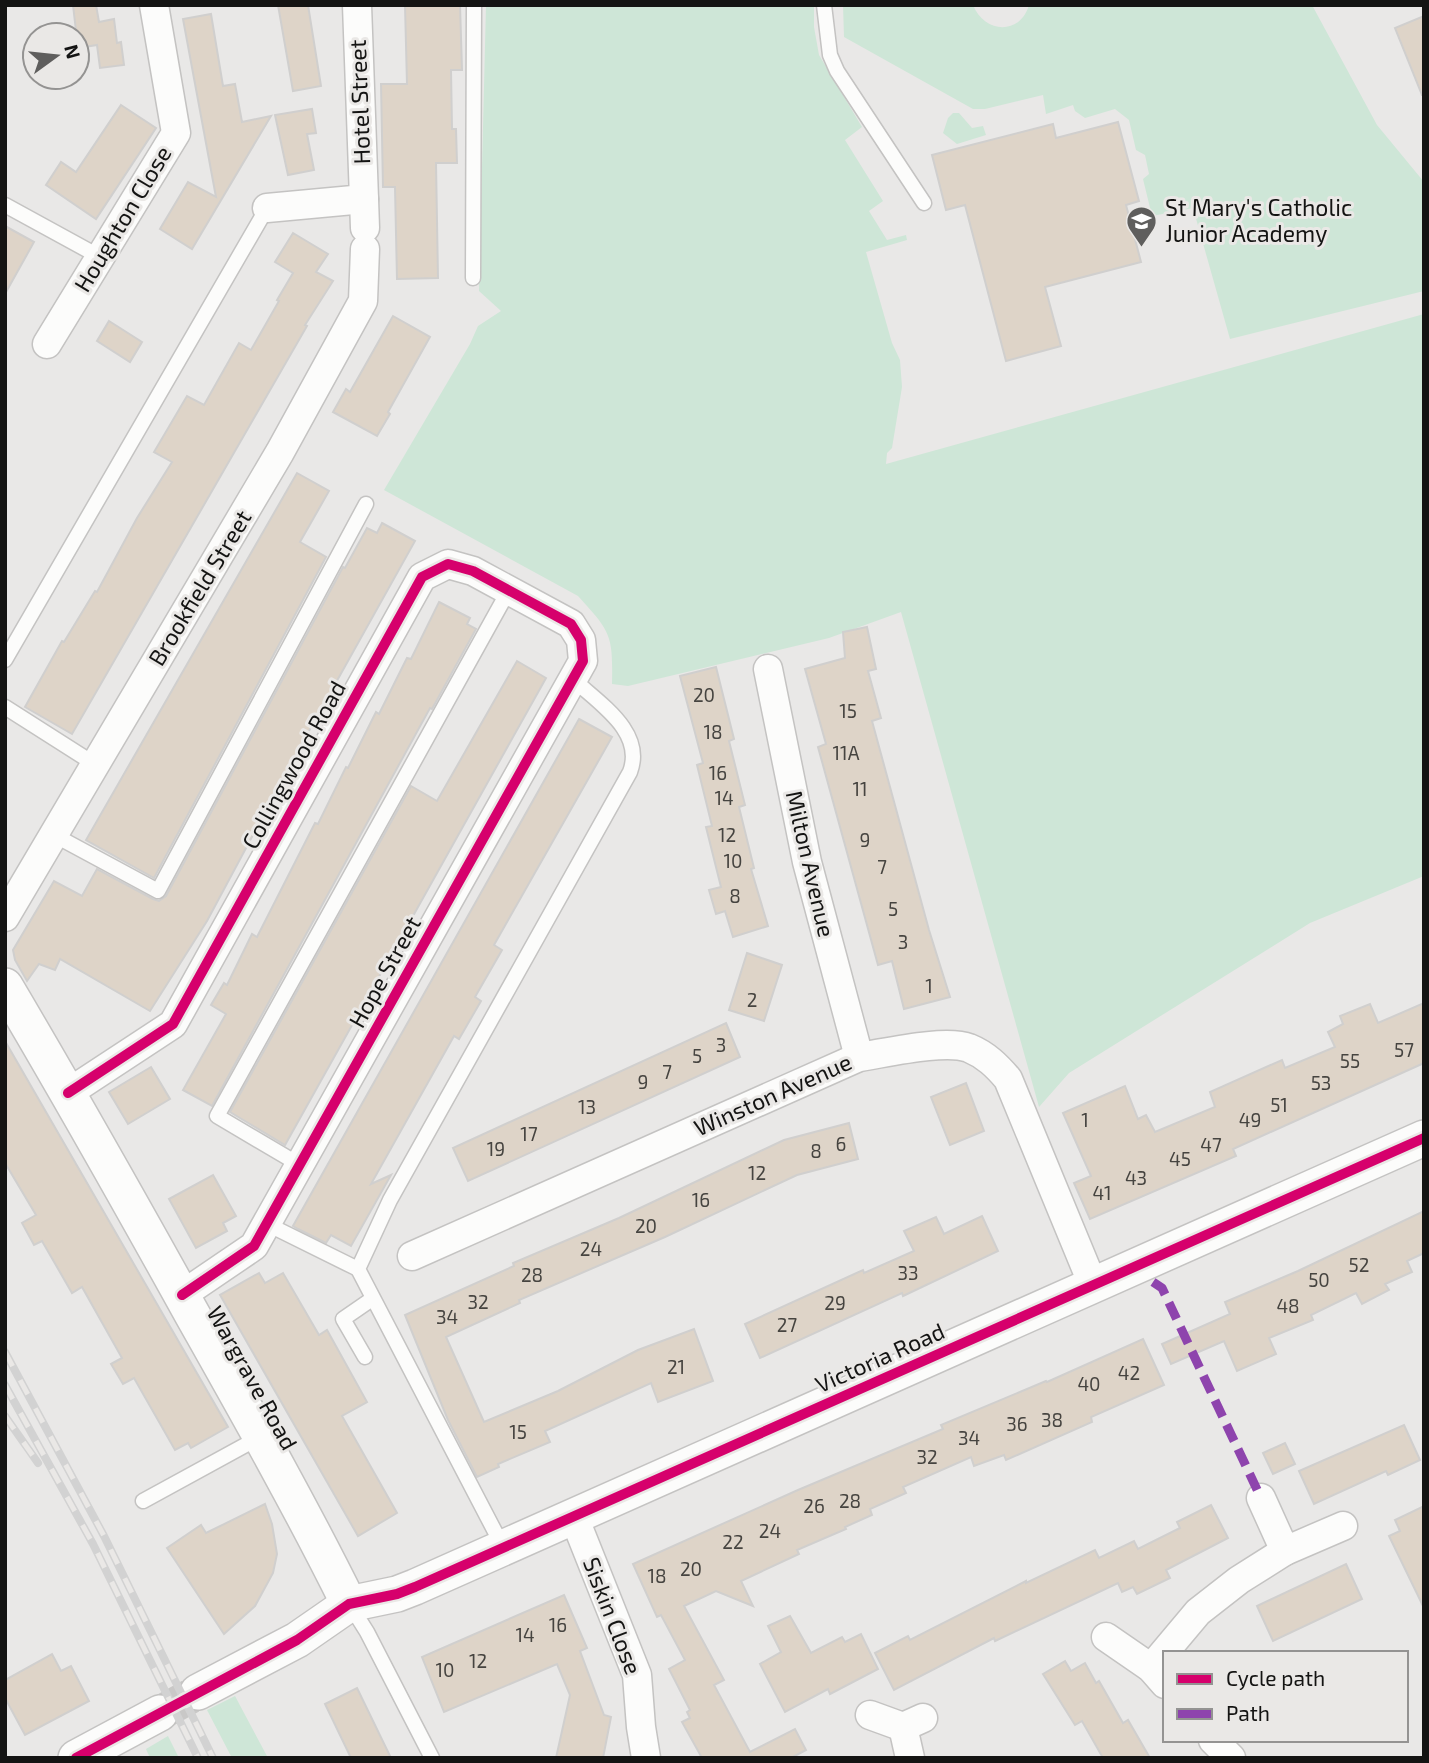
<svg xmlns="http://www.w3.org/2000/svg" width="1429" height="1763" font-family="'Exo 2',sans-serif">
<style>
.green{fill:#cee6d7}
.building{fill:#ded4c8;stroke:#d0cfce;stroke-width:2}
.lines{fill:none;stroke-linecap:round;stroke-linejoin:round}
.tertiary-tunnel{stroke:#c9c8c7;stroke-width:35;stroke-dasharray:35 18;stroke-linecap:butt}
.service-casing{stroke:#c4c3c2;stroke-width:17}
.minor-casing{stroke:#c4c3c2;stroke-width:31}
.tertiary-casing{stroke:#c4c3c2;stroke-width:38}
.service{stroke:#fcfcfb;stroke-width:14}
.minor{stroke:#fcfcfb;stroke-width:28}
.tertiary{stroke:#fcfcfb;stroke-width:35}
.rail-casing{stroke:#d2d2d2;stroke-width:8}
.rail{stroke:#eae8e6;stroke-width:5;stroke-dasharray:16;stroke-linecap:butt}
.quiet{stroke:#8e44ad;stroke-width:9;stroke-dasharray:18 9;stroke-linecap:butt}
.cycleway-casing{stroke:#eae8e6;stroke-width:15}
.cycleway{stroke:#d6006c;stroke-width:10}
.labels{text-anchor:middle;stroke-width:6;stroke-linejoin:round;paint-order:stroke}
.number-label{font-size:19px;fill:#464440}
.street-label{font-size:23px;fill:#141413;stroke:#eae8e6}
.poi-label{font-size:23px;fill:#141413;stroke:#eae8e6;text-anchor:start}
</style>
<rect width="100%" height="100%" fill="#e9e8e7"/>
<!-- green -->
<g class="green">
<path d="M 486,5 L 814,5 L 814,27 L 819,55 L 862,127 L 845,140 L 883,201 L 869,211 L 887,240 L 906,235 L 907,240 L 866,252 L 892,343 L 900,360 L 902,387 L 892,448 L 887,453 L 886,464 L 1424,314 L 1424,876 L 1310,923 L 1069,1073 L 1039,1107 L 901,612 L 829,638 L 628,686 L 612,684 C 613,635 611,632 578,596 L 384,490 L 470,344 L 478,326 L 501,311 L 479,291 Z"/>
<path d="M 843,5 L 973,5 C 984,33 1020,36 1029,5 L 1312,5 L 1377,125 L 1424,182 L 1424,291 L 1230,339 L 1193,208 L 1152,216 L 1143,179 L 1149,174 L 1145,155 L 1136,150 L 1129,120 L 1115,109 L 1085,118 L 1075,111 L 1073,105 L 1046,114 L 1043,95 L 985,109 L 973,109 L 844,37 Z"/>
<polygon points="953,113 959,113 972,128 983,126 986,135 957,144 943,133 948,118"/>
<polygon points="235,1696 268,1758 232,1758 207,1710"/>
<polygon points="168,1736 179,1758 150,1758 146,1749"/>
</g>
<!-- building -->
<g class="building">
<polygon points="73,5 96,5 99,22 114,19 117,43 121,42 124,65 100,68 97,45 78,48"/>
<polygon points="278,5 308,5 321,86 293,91"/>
<polygon points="405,5 460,5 462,70 451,70 452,129 456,129 457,163 436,163 438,278 397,279 395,187 383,187 381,84 407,84"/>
<polygon points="211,14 223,86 235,84 242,122 271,116 192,249 160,229 188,182 216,197 183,19"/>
<polygon points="1424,16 1424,95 1422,95 1395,28"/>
<polygon points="121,105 156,128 96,219 46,185 61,162 76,172"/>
<polygon points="312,109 316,133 307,134 314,170 288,175 275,115"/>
<polygon points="1118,122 1139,201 1126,205 1141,262 1045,287 1061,346 1006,361 965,205 946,210 932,155 1053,124 1056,138"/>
<polygon points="5,226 34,242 5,294"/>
<polygon points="293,233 328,254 316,272 333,281 305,325 307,326 72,734 25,707 62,641 64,642 95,591 97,592 137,518 172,462 154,452 187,396 204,405 239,343 251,350 279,301 277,300 293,273 275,262"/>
<polygon points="393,316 430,337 388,412 390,414 377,436 333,412 346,389 350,392"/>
<polygon points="109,321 142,342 130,362 97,341"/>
<polygon points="297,473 329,491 300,542 326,557 154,878 86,840"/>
<polygon points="382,523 415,541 300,747 207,921 150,1011 60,959 55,970 39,964 27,981 15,960 13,950 54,881 82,896 97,869 153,899 159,901 166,896 343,567 345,568 367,528 377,533"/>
<polygon points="439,602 470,618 467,624 476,629 432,709 430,708 212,1106 183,1090 226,1014 211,1005 224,983 227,985 252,934 257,937 315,823 318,824 346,767 348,768 376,712 379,714 407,658 411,659"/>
<polygon points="867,627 876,669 868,671 881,718 872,721 929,930 950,997 904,1009 892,961 878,965 818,747 826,744 805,669 845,658 843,632"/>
<polygon points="517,661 546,678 285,1145 230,1112 411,786 437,801"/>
<polygon points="716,667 734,739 729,741 745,805 739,807 754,868 751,869 768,926 733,937 725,911 716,914 709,890 721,887 706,827 712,826 697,765 703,763 680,676"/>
<polygon points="579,719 612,737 494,945 502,950 475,997 481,1001 459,1039 454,1036 371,1184 391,1175 351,1246 331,1235 326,1243 298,1229 293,1226"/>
<polygon points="747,953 782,965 764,1021 729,1010"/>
<polygon points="1424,1003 1424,1063 1233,1149 1236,1156 1090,1219 1074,1183 1091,1176 1063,1113 1125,1086 1138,1119 1146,1115 1155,1132 1215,1107 1210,1092 1282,1060 1285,1068 1335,1047 1328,1032 1343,1024 1340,1016 1370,1004 1378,1023"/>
<polygon points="726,1023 740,1057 468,1181 453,1148"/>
<polygon points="5,1041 228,1427 191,1448 188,1443 175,1450 134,1378 123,1384 111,1364 122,1358 82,1287 72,1293 42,1241 34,1245 22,1223 36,1215 5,1163"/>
<polygon points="151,1067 170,1099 128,1124 109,1092"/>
<polygon points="966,1083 984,1131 950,1145 931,1097"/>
<polygon points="849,1123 858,1159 797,1175 665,1237 519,1300 520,1303 446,1337 484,1422 558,1391 638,1350 694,1329 713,1381 658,1402 651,1383 545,1431 550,1442 498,1464 499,1467 477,1477 448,1420 405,1315 514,1266 513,1263 619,1218 784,1140"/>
<polygon points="213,1175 236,1216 223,1223 227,1231 196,1248 169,1199"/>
<polygon points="1424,1211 1424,1253 1407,1261 1412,1272 1385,1284 1389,1290 1362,1304 1356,1293 1311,1315 1313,1320 1269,1338 1276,1354 1237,1371 1224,1341 1171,1364 1162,1344 1230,1314 1225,1302 1298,1271"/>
<polygon points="982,1216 998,1251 903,1296 902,1293 760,1358 745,1324 863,1270 864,1273 914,1251 904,1231 936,1217 944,1234"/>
<polygon points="259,1273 265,1283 283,1273 319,1335 327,1330 367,1402 342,1416 397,1513 358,1536 220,1295"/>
<polygon points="1143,1339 1164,1385 1091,1417 1092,1422 1006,1460 1004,1455 974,1466 971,1457 903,1487 906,1493 870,1509 872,1515 845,1527 846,1529 797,1550 799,1554 741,1581 753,1606 716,1591 684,1606 724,1680 714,1685 750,1752 795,1729 806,1750 791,1758 702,1758 682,1722 690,1718 687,1712 690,1710 669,1669 685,1660 661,1615 657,1617 633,1564 798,1490 943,1429 941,1425 1046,1381 1047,1382"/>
<polygon points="1404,1425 1420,1460 1388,1475 1386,1471 1314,1504 1299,1471"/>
<polygon points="1285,1443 1295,1464 1273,1474 1263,1453"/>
<polygon points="265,1504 272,1524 277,1554 273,1573 255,1606 224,1634 167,1548 201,1525 206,1533"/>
<polygon points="1211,1505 1228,1538 1166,1570 1170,1578 1137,1594 1133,1587 1122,1592 1118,1583 995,1641 994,1638 894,1690 875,1653 908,1636 910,1640 1026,1581 1026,1583 1095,1550 1099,1558 1134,1541 1138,1549 1180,1528 1177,1522"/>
<polygon points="1424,1506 1424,1608 1389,1536 1400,1531 1395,1520"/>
<polygon points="1346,1564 1362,1599 1273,1641 1257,1606"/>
<polygon points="564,1595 587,1648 580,1651 604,1715 611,1717 603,1758 556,1758 570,1695 557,1664 444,1712 422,1657"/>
<polygon points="790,1616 811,1653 842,1637 845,1642 861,1634 878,1669 830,1694 828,1689 785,1712 760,1664 781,1652 768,1626"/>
<polygon points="52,1654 61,1671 71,1666 89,1701 25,1735 5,1698 5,1680"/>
<polygon points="1065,1661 1071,1671 1085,1663 1096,1683 1099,1681 1123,1723 1128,1720 1150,1758 1103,1758 1082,1721 1075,1725 1043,1674"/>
<polygon points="357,1688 391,1758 351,1758 325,1704"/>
</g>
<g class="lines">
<!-- tertiary-tunnel -->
<polyline class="tertiary-tunnel" points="160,1713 198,1692"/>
<defs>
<g id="service">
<polyline points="824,5 830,55 837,71 924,203"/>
<polyline points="5,205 100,257"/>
<polyline points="473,278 474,5"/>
<polyline points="5,660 267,208"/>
<polyline points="5,707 96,765"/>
<polyline points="54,835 158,891 366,504"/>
<polyline points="300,1165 217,1116 509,590"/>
<polyline points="267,1224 358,1269"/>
<polyline points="365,1357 343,1319 372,1299"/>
<polyline points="143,1501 260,1437"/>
<path d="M 503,1547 L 358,1269 L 390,1200 L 630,772 C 645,732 600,704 574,680"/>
<polyline points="350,1605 367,1632 432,1758"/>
</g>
<g id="minor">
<polyline points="364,199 365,228"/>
<polyline points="267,208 364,199 357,5"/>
<polyline points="47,344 176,133 154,5"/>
<polyline points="768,669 807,862 859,1057"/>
<polyline points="5,917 280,452 363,301 365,249"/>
<polyline points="68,1093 173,1024 422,577 448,564 473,571 571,624 581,640 583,661 254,1246 182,1295"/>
<path d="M 412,1256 L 859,1057 C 886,1053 945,1039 969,1048 C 986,1055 997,1066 1008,1079 L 1093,1285"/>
<polyline points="1261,1498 1285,1551 1343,1526"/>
<polyline points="574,1517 637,1675 641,1727 646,1758"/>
<polyline points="1106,1637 1151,1668 1165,1684"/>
<polyline points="1151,1668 1198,1612 1239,1580 1285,1551"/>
<polyline points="870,1715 903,1727 923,1718"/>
<polyline points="903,1727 910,1758"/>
<polyline points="1213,1740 1231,1758"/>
</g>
<g id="tertiary">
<path d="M 5,986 C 69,1094 131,1204 192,1314 C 246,1410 300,1505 349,1604"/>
<polyline points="198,1692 297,1640 349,1604 397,1594 415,1587 1424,1138"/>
<polyline points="76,1758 160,1713"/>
</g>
</defs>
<!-- service casing -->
<use href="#service" class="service-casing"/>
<!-- minor casing -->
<use href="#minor" class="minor-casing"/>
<!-- tertiary casing -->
<use href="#tertiary" class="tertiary-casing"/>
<!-- service -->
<use href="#service" class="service"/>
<!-- minor -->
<use href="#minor" class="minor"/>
<!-- tertiary -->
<use href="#tertiary" class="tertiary"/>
<defs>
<g id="rail">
<polyline points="5,1352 104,1536 213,1758"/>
<polyline points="5,1385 93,1544 198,1758"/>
<polyline points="5,1416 38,1463"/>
</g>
</defs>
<!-- rail casing -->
<use href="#rail" class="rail-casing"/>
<!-- rail -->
<use href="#rail" class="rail"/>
<!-- quiet -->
<polyline class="quiet" points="1153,1282 1162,1288 1261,1498"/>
<defs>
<g id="cycleway">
<polyline points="68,1093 173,1024 422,577 448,564 473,571 571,624 581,640 583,661 254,1246 182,1295"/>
<polyline points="76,1758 297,1640 349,1604 397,1594 415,1587 1424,1138"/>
</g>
</defs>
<!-- cycleway casing -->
<use href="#cycleway" class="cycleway-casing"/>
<!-- cycleway -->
<use href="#cycleway" class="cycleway"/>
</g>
<!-- icons -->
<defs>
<symbol id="school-pin" viewBox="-11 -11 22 30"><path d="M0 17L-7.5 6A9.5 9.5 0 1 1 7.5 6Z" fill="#5f5e5d" stroke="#eae8e6"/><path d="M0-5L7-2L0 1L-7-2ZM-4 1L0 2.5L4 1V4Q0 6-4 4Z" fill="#fff"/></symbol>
</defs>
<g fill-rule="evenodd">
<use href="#school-pin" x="1124" y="204" width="35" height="47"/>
</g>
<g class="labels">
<!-- number labels -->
<g class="number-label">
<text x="704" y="702">20</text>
<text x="848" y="718">15</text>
<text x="713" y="739">18</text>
<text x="846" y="760">11A</text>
<text x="718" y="780">16</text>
<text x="860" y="796">11</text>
<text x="724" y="805">14</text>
<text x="727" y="842">12</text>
<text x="865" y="847">9</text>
<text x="733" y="868">10</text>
<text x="882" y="874">7</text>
<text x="735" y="903">8</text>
<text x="893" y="916">5</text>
<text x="903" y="949">3</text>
<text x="929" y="993">1</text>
<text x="752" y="1007">2</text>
<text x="721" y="1052">3</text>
<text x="1404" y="1057">57</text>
<text x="697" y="1063">5</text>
<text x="1350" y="1068">55</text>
<text x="667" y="1079">7</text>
<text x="643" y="1089">9</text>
<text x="1321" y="1090">53</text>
<text x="1279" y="1112">51</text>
<text x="587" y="1114">13</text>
<text x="1085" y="1127">1</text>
<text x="1250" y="1127">49</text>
<text x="529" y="1141">17</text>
<text x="841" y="1151">6</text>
<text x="1211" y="1152">47</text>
<text x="496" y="1156">19</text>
<text x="816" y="1158">8</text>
<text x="1180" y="1166">45</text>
<text x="757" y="1180">12</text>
<text x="1136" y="1185">43</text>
<text x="1102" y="1200">41</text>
<text x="701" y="1207">16</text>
<text x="646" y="1233">20</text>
<text x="591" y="1256">24</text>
<text x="1359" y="1272">52</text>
<text x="908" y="1280">33</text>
<text x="532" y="1282">28</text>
<text x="1319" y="1287">50</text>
<text x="478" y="1309">32</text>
<text x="835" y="1310">29</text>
<text x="1288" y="1313">48</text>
<text x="447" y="1324">34</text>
<text x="787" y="1332">27</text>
<text x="676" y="1374">21</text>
<text x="1129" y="1380">42</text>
<text x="1089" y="1391">40</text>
<text x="1052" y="1427">38</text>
<text x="1017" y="1431">36</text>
<text x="518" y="1439">15</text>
<text x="969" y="1445">34</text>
<text x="927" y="1464">32</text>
<text x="850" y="1508">28</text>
<text x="814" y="1513">26</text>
<text x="770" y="1538">24</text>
<text x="733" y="1549">22</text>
<text x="691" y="1576">20</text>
<text x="657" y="1583">18</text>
<text x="558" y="1632">16</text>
<text x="525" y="1642">14</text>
<text x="478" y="1668">12</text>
<text x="445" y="1677">10</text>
</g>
<!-- street labels -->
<g class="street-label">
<text transform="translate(360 102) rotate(-92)" y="8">Hotel Street</text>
<text transform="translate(123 219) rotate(-59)" y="8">Houghton Close</text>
<text transform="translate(200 588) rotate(-59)" y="8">Brookfield Street</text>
<text transform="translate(294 765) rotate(-61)" y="8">Collingwood Road</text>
<text transform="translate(810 864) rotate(77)" y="8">Milton Avenue</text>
<text transform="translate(385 972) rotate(-61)" y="8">Hope Street</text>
<text transform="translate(773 1095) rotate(-24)" y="8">Winston Avenue</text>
<text transform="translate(880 1358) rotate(-24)" y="8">Victoria Road</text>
<text transform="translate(252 1378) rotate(61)" y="8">Wargrave Road</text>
<text transform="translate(612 1616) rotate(69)" y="8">Siskin Close</text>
</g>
<!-- poi labels -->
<g class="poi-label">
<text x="1165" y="216">St Mary's Catholic<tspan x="1165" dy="26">Junior Academy</tspan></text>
</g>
</g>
<!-- border -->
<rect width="1429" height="1763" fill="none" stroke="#141413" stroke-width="14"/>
<!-- legend -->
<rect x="1163" y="1651" width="245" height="91" fill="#eae8e6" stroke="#949392" stroke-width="2"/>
<rect x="1177" y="1674" width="35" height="10" fill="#d6006c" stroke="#949392" stroke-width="2"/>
<text x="1226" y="1686" font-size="21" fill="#141413">Cycle path</text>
<rect x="1177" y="1709" width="35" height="10" fill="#8e44ad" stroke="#949392" stroke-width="2"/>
<text x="1226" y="1721" font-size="21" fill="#141413">Path</text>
<!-- north arrow -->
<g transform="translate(56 56) rotate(75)"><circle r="33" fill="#eae8e6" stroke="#949392" stroke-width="2"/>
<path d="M0-5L12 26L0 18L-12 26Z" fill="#5f5e5d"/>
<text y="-10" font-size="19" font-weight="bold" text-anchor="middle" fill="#141413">N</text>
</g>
</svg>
